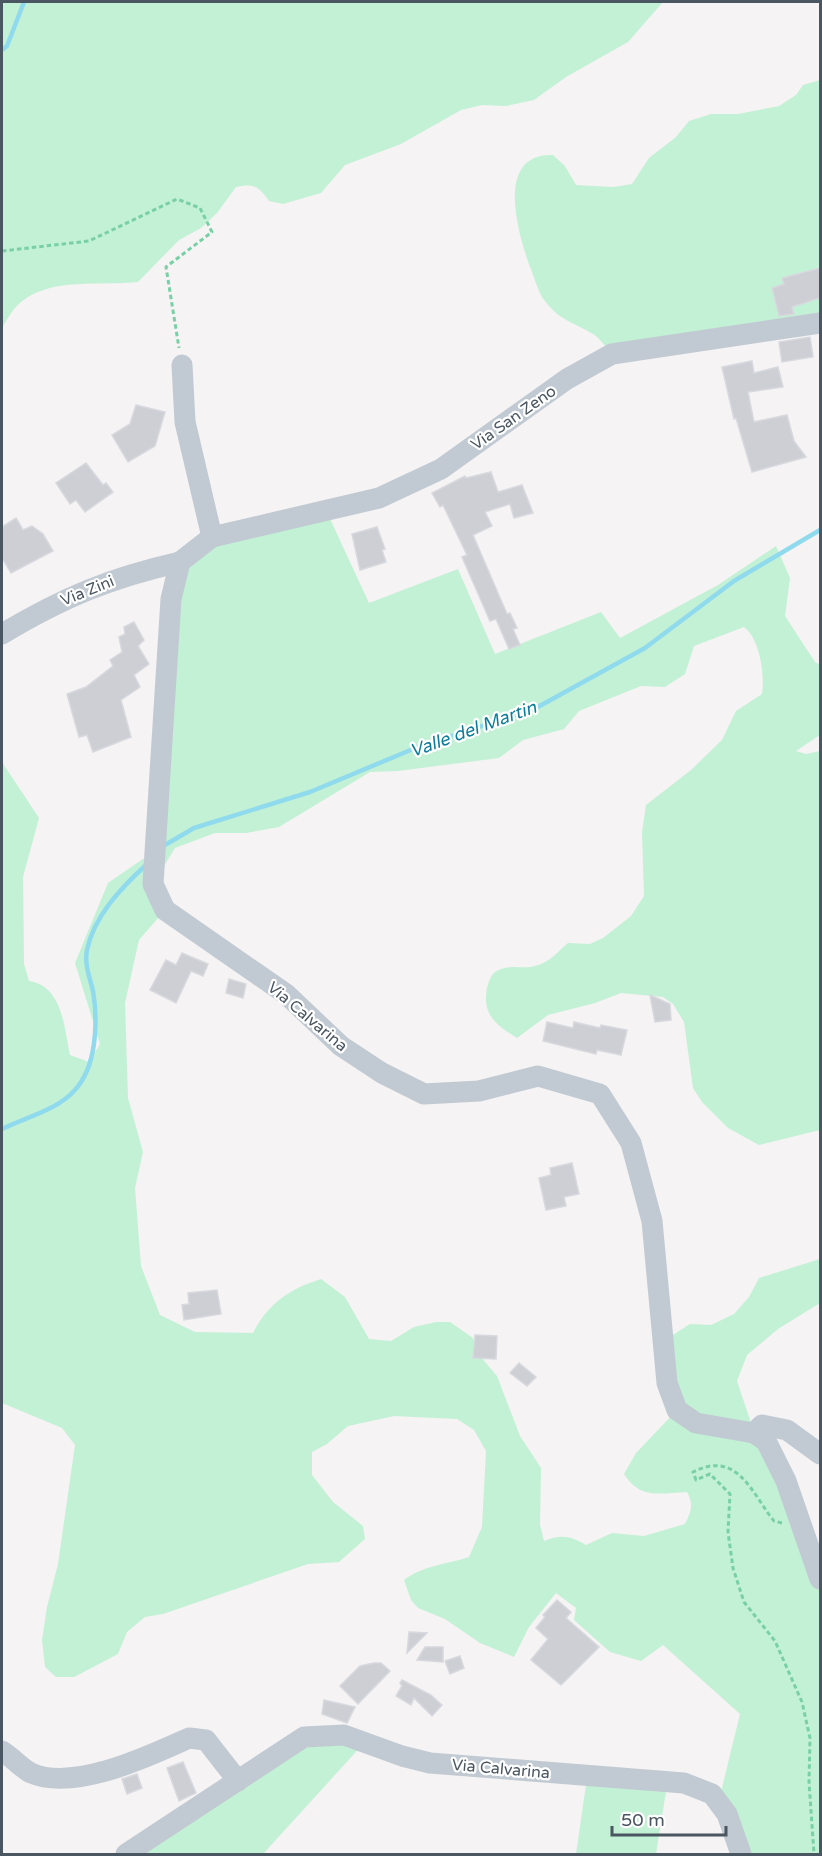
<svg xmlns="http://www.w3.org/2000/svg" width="822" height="1856" font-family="'Varela Round',sans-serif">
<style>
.green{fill:#c3f1d5}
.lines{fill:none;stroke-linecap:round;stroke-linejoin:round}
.stream{stroke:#90daee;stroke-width:4.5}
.building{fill:#cdcfd5;stroke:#d7d9de;stroke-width:1.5}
.path{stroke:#7ad0a6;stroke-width:3;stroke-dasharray:4.5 3;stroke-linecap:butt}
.minor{stroke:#c1cad2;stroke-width:21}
.labels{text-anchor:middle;stroke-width:4.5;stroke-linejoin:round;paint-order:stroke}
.street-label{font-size:16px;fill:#4a5661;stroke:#fff}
.water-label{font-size:18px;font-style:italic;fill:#0c7c9b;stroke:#fff}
</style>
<rect width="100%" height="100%" fill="#f5f3f3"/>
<!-- green -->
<g class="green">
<path d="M 2,2 L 663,2 L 628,42 L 566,77 L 534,100 L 506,106 L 482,105 L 461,110 L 401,144 L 345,165 L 321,193 L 283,204 L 269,201 C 259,186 253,183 236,187 L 217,213 L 201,228 L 179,240 L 138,282 C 100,286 51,277 21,302 C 13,308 7,320 2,328 Z"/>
<path d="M 820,80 L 820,323 L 612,354 C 606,348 600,338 593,334 C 571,321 558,320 542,297 C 537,288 534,276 530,267 C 518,234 494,153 553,155 L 565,166 L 576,185 L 614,187 L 632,184 L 649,158 L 676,137 L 689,121 L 711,114 L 738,114 L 779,106 L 796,95 L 803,85 Z"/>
<path d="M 325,508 L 369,603 L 458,569 L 495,654 L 601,612 L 620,638 L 718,585 L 776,546 L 790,578 L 785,616 L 815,662 L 820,665 L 820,735 L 796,751 L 806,754 L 820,751 L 820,1130 L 759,1145 L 728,1128 L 702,1102 L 693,1088 L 684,1022 L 673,1004 L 663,997 L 621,993 L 595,1003 L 548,1015 L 517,1038 C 496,1025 482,1015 487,988 C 489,982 490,976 495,972 C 509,963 521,970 535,966 C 551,962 557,952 568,943 L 590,944 L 603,938 L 631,916 L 644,896 L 642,832 L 646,805 L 691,770 L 722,740 L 736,711 L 762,694 C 765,675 760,639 744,627 L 694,646 L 685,674 L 665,687 L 641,686 L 579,711 L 564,729 L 523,740 L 499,758 L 398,771 L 370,772 L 279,827 L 246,833 L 215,833 L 175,848 L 153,884 L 165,910 L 139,940 L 125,1003 L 128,1098 L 143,1152 L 135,1188 L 141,1266 L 160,1315 L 195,1332 L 253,1333 C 268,1304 289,1289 321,1279 L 345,1297 L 369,1339 L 391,1341 L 414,1327 L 436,1322 L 450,1322 L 473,1338 L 480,1356 L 497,1376 L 520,1436 L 541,1468 L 540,1525 L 544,1541 C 562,1534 570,1536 586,1545 L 612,1533 L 644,1536 L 685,1524 C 691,1512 694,1504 687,1492 C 659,1493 641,1500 624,1474 L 636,1453 L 677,1410 L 662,1342 L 690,1324 L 711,1325 L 734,1314 L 749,1297 L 759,1278 L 820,1259 L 820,1303 L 778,1329 L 747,1355 L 737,1381 L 754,1432 L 820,1579 L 820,1854 L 747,1854 L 720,1796 L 740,1714 L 663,1645 L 641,1661 L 610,1652 L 574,1620 L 576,1608 L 556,1593 L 529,1627 L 514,1657 L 480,1643 L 445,1619 L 418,1608 L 411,1600 L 404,1580 C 424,1565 445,1565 469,1557 L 482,1527 L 486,1451 L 474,1430 L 457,1419 L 394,1416 L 348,1426 L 327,1444 L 312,1452 L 312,1475 L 333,1502 L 363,1526 L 365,1539 L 339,1562 L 308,1564 L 163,1614 L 145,1617 L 127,1632 L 118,1654 L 74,1677 L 56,1677 L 45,1667 L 42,1640 L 47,1607 L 58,1564 L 75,1445 L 62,1428 L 2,1403 L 2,762 L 39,818 L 23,877 L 24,964 L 29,981 C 63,986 64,1028 70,1055 L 89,1062 L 100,1044 L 75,963 L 108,883 L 153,852 L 180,562 L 212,537 Z"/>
<polygon points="306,1739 364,1743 263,1854 126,1854"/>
<polygon points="587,1778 668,1779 656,1854 576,1854"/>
</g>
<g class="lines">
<!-- stream -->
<g class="stream">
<polyline points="2,50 7,46 24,2"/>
<polyline points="165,845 194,828 310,792 413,749 536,708 645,648 734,581 820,530"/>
<path d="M 2,1129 C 24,1118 57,1110 74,1091 C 97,1067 98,1022 93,991 C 90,978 84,964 87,950 C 94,916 121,888 146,865"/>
</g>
</g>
<!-- building -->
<g class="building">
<polygon points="820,268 820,298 792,307 794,314 779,316 772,288 784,284 782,278"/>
<polygon points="810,337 813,357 782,362 779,342"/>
<polygon points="752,361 754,373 778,367 783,387 748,392 754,422 787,415 794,441 806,457 752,472 736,418 734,419 722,367"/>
<polygon points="136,405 165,412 155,446 128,462 112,435 130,424"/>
<polygon points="86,463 103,485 106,483 113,492 85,512 76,500 70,504 56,483"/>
<polygon points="491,472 498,492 522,485 533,513 514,518 510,504 485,512 492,526 473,535 507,614 510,613 517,628 513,629 520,645 509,649 496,619 490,621 462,557 467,555 443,505 440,507 432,493 465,476 466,478"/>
<polygon points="16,518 23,530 32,526 43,534 53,551 11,573 2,558 2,527"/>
<polygon points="377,527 385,549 382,550 386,562 360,570 352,534"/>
<polygon points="134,622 144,640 138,646 149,664 134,675 140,687 121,700 131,737 93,752 87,735 79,737 67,694 86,687 113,666 110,660 122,652 119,637 125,634 124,627"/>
<polygon points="182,953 208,964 203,976 191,971 176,1003 150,990 166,960 176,965"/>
<polygon points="229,979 246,984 243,998 226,993"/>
<polygon points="650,995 670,1004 671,1020 655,1022"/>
<polygon points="547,1022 573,1028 574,1022 600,1028 601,1025 627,1030 621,1055 597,1050 596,1054 543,1041"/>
<polygon points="572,1163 579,1194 564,1197 566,1206 546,1210 539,1178 551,1175 550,1168"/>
<polygon points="217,1290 221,1314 184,1320 182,1305 189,1304 188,1293"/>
<polygon points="475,1335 497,1336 496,1359 473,1358"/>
<polygon points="519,1363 536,1377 527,1386 510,1373"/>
<polygon points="557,1600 571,1612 566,1618 599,1647 561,1685 531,1660 548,1639 536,1628 545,1617 543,1615"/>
<polygon points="409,1632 427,1633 407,1653"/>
<polygon points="425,1647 443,1647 443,1662 417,1660"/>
<polygon points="460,1656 464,1668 450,1674 445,1661"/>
<polygon points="374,1663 381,1663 390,1671 358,1704 340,1686 360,1666"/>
<polygon points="402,1680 431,1695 442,1705 432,1716 414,1698 411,1705 396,1696 402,1686 400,1683"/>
<polygon points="324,1700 355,1707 347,1723 322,1714"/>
<polygon points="183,1762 196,1793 179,1801 167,1768"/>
<polygon points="137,1774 142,1788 127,1794 122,1779"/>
</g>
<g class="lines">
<!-- path -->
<g class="path">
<polyline points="2,251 89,241 177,199 200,208 212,232 166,267 179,348"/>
<path d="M 782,1523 L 774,1521 C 752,1494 738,1449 693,1472 L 696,1480 L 710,1474 L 730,1494 L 728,1532 L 733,1568 L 744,1602 L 775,1641 L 802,1702 L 810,1738 L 809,1782 L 814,1854"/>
</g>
<!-- minor -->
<g class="minor">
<polyline points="820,323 612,354 567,379 441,469 379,498 212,537 180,562 171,599 153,884 165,910 286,994 341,1046 382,1073 424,1094 479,1091 538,1076 600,1094 631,1143 652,1221 667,1383 677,1410 696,1423 754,1433 766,1441 786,1481 820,1579"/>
<polyline points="182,365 185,422 212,537"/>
<path d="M 2,634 C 64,597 110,578 180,562"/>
<polyline points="754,1433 762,1425 787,1430 820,1454"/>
<path d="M 2,1751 C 12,1757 21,1768 31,1773 C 74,1792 149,1756 189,1738 L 206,1740 L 238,1781"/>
<polyline points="126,1854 304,1737 344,1735 402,1756 430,1763 684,1783 712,1794 727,1814 741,1854"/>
</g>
</g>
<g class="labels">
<!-- street labels -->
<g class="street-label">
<text transform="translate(513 417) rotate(-35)" y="6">Via San Zeno</text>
<text transform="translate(87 590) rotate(-22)" y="6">Via Zini</text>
<text transform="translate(308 1016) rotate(40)" y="6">Via Calvarina</text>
<text transform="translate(501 1768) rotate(5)" y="6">Via Calvarina</text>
</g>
<!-- water labels -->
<g class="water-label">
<text transform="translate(473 729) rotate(-20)" y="6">Valle del Martin</text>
</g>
</g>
<!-- border -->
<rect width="822" height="1856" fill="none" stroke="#4a5661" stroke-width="6"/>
<!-- scale -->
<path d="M612 1826v9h114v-9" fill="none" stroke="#4a5661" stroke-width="3"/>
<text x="621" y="1826" font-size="18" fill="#4a5661" stroke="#ffffff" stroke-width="4.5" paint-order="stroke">50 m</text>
</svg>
